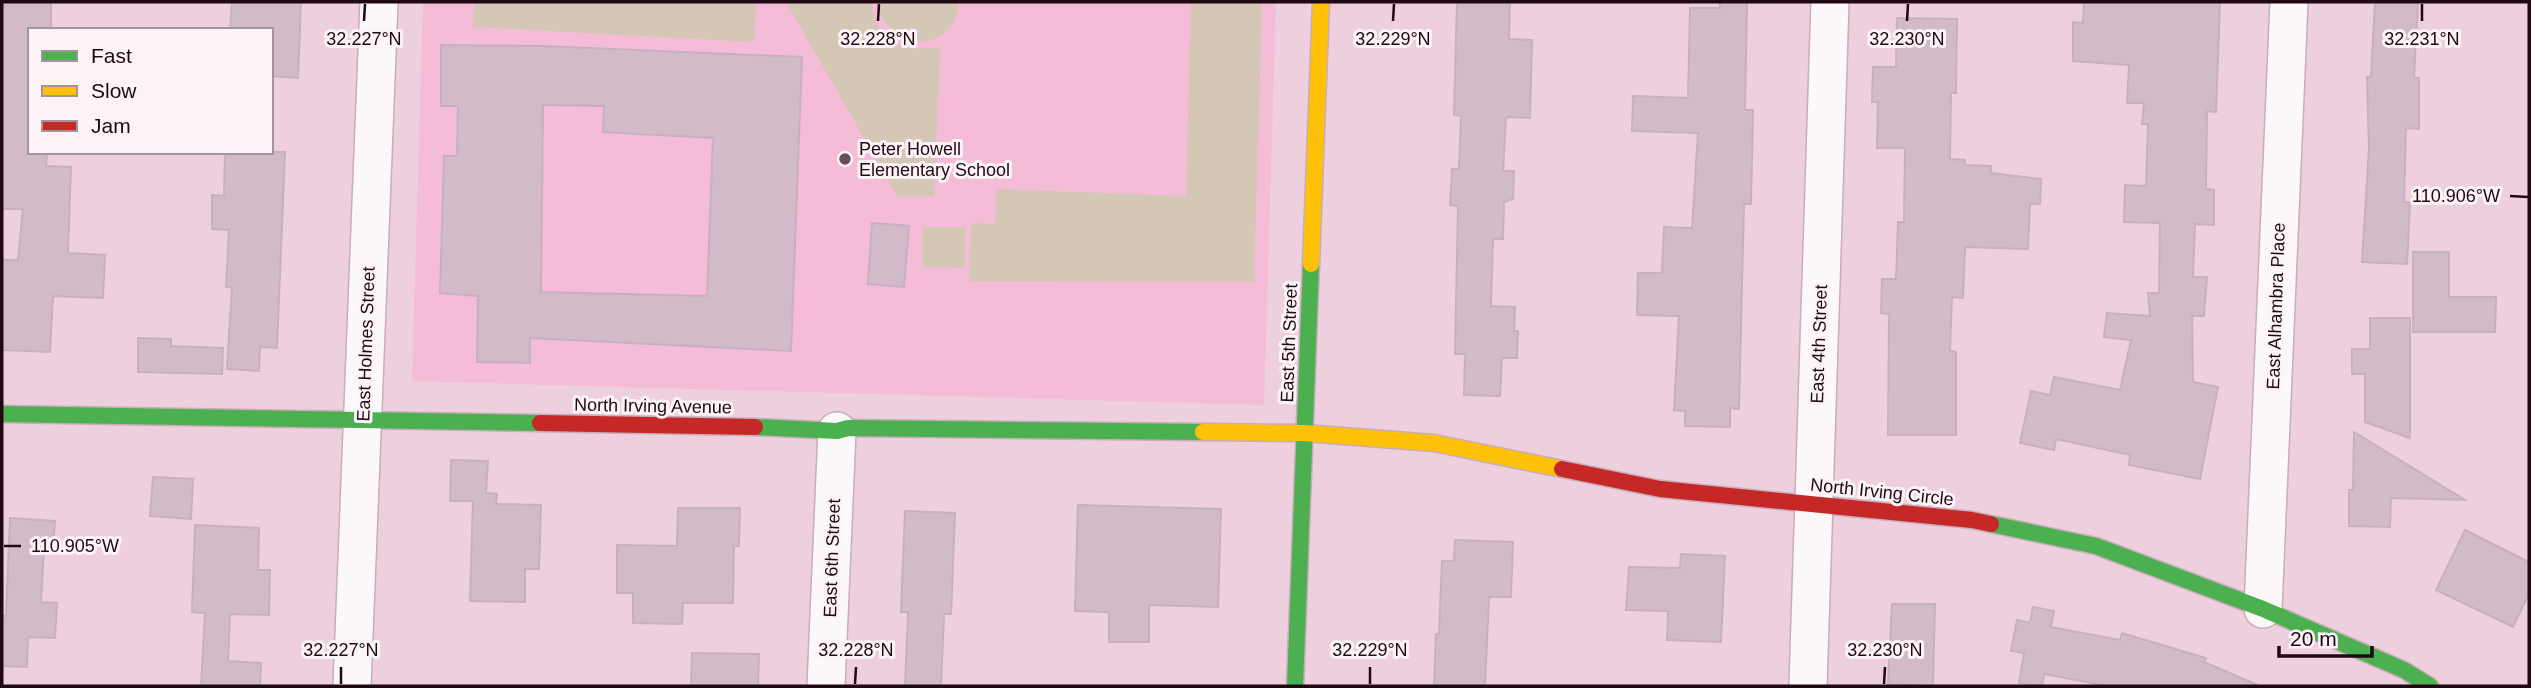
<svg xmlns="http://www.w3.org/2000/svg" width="2531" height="688" font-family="Helvetica,sans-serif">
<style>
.built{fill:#f4bcd7}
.green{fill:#d4c7b6}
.building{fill:#d2bac9;stroke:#c8b0c0;stroke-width:2;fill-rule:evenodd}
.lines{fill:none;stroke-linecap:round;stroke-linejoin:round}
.street-casing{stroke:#c8adba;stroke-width:40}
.fast-casing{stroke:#c8adba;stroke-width:19}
.slow-casing{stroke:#c8adba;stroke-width:19}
.jam-casing{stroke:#c8adba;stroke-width:19}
.street{stroke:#fcf8fa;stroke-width:37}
.fast{stroke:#4caf50;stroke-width:16}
.slow{stroke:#ffc107;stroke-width:16}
.jam{stroke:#c62828;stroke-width:16}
.ticks{fill:none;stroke:#200815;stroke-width:2.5}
.poi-dot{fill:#684e5b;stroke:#fbf3f6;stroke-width:2.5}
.labels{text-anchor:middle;stroke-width:6;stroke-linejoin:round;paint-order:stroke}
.poi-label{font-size:18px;fill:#200815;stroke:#fbf3f6;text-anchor:start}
.street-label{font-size:18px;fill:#200815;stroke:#fbf3f6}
.ticks-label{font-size:18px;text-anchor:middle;fill:#200815;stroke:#fbf3f6;stroke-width:6;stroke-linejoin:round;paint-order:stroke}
</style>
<rect width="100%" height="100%" fill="#edcfdd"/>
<!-- built -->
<polygon class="built" points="423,2 1276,2 1264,405 412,381"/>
<!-- green -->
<g class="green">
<polygon points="474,2 756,2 754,42 473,27"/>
<path d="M 786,2 L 872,3 C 878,49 899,51 940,47 L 934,196 L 898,197 Z"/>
<path d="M 877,2 L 959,2 C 955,55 886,54 877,2 Z"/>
<polygon points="1191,2 1262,2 1254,282 969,281 971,223 995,224 997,189 1186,196"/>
<polygon points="922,227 965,227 965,268 922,267"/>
</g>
<!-- building -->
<g class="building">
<polygon points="2,2 51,2 51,30 30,30 30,152 47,152 46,166 71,167 68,253 105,255 103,298 53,296 50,352 2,350 2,260 18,260 23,209 2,209"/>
<polygon points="232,2 301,2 298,78 271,76 271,30 230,30"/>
<polygon points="1457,2 1510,2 1509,39 1532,40 1530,118 1506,117 1503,171 1514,171 1513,199 1504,202 1503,239 1493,239 1491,306 1515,307 1514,331 1518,331 1517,358 1502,358 1500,396 1464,395 1465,354 1455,354 1458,206 1450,205 1452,169 1459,169 1461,116 1454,115"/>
<polygon points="1720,2 1747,2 1745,110 1753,110 1751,204 1744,204 1739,409 1730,408 1730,427 1685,426 1685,411 1674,410 1679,316 1637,315 1638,273 1662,273 1664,227 1692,228 1698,133 1632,131 1633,96 1688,98 1690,8 1720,8"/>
<polygon points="2084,2 2220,2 2216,112 2207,111 2206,189 2214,190 2214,225 2195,224 2193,277 2207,277 2204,316 2192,316 2193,382 2218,387 2200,479 2129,465 2130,455 2056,439 2054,450 2020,443 2031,391 2050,395 2054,377 2120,390 2131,340 2104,337 2107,313 2150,316 2148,293 2159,293 2160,223 2124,222 2125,185 2146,186 2148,124 2142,124 2144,103 2127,103 2129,65 2073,61 2073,22 2083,23"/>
<polygon points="2375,2 2418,2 2414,78 2419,78 2419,129 2406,128 2404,202 2410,203 2407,264 2362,262 2369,148 2367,77 2371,77"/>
<polygon points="1897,18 1957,19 1956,93 1951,93 1950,159 1965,160 1965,165 1991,166 1991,173 2041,179 2040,204 2030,204 2028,249 1965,247 1963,298 1952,297 1950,351 1956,352 1956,435 1888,435 1889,314 1881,313 1882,279 1896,279 1898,222 1904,222 1905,148 1877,148 1878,102 1872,102 1873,67 1896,67"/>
<path d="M 441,45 L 543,46 L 802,57 L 791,351 L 530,338 L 530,363 L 477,362 L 478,296 L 440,293 L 444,156 L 457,156 L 458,106 L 441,106 ZM 543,105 L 604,106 L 603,132 L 713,138 L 707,296 L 541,292 Z"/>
<polygon points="225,152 285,152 277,348 260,347 259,371 227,369 232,287 226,287 229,230 212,229 212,195 224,196"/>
<polygon points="872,223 909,226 904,287 868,284"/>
<polygon points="2413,252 2449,252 2449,297 2496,297 2495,332 2413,332"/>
<polygon points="2370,318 2410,318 2410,438 2365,422 2365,374 2352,374 2352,349 2370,349"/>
<polygon points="138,338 171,339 171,346 223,348 222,374 138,372"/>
<polygon points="2354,432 2465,500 2391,498 2390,527 2349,526 2349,490 2353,490"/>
<polygon points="451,460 488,461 486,493 497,494 496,504 541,505 539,569 525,569 525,602 470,601 473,501 450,501"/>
<polygon points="153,477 193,479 191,519 150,516"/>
<polygon points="1078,505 1221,509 1218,607 1149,605 1149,642 1109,642 1109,612 1075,611"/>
<polygon points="678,508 740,508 739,546 734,546 733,603 683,603 682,624 633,623 633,593 617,593 617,545 677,546"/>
<polygon points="905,511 955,513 951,614 944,614 941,686 905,686 908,612 901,612"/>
<polygon points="10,518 55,521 53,548 44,548 41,602 57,603 55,638 28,637 27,667 2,666 2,616 6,616"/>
<polygon points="195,525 259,528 258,570 270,570 269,615 230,614 228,661 261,663 260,686 201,686 205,613 192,612"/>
<polygon points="2465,530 2529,562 2529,593 2513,627 2436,590"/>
<polygon points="1455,540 1513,542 1511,597 1489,597 1485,686 1434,686 1436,634 1439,634 1442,561 1454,561"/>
<polygon points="1681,554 1725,556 1721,642 1667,640 1668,611 1626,610 1629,567 1680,568"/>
<polygon points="1892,604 1935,604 1933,686 1888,684"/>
<polygon points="2033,607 2054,611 2051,627 2120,640 2122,633 2206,658 2204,662 2260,686 2108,686 2044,674 2042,686 2019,683 2024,653 2011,651 2017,620 2030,623"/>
<polygon points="692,653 759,654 758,686 691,686"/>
</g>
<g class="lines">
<defs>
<g id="street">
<polyline points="2263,609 2289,2"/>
<polyline points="352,686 379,2"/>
<polyline points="826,686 837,431"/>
<polyline points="1808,686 1830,2"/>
</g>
<g id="fast">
<polyline points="2,414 540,423"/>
<polyline points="755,427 837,431 848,428 1203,432"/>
<polyline points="1991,524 2096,546 2263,609 2404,670 2430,686"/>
<polyline points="1295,686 1311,264"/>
</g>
<g id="slow">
<polyline points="1311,264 1321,2"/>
<polyline points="1203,432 1304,433 1434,443 1562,469"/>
</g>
<g id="jam">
<polyline points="540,423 755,427"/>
<polyline points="1562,469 1660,489 1972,520 1991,524"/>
</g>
</defs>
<!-- street casing -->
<use href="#street" class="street-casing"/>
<!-- fast casing -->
<use href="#fast" class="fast-casing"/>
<!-- slow casing -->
<use href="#slow" class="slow-casing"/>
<!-- jam casing -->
<use href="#jam" class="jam-casing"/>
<!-- street -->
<use href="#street" class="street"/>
<!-- fast -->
<use href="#fast" class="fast"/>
<!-- slow -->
<use href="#slow" class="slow"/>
<!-- jam -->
<use href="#jam" class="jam"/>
</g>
<!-- ticks -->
<path class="ticks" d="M 364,21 L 365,4M 878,21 L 879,4M 1393,21 L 1394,4M 1907,21 L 1908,4M 2422,21 L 2422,4M 2510,196 L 2528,197M 4,546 L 21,546M 341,684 L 341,667M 855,684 L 856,667M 1370,684 L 1370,667M 1884,684 L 1885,667"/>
<!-- markers -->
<circle class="poi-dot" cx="845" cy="159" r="7"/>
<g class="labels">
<!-- poi labels -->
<g class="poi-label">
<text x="859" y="155">Peter Howell<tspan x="859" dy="21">Elementary School</tspan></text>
</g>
<!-- street labels -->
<g class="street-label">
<text transform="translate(2276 306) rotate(-88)" y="6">East Alhambra Place</text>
<text transform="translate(1289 343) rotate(-88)" y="6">East 5th Street</text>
<text transform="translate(366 344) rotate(-88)" y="6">East Holmes Street</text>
<text transform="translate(1819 344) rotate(-88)" y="6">East 4th Street</text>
<text transform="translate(653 406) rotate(1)" y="6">North Irving Avenue</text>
<text transform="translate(1882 492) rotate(6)" y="6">North Irving Circle</text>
<text transform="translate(832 558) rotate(-88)" y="6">East 6th Street</text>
</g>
</g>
<g class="ticks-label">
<text x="364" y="45">32.227°N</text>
<text x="878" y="45">32.228°N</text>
<text x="1393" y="45">32.229°N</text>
<text x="1907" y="45">32.230°N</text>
<text x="2422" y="45">32.231°N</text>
<text x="2456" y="202">110.906°W</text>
<text x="75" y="552">110.905°W</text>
<text x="341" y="656">32.227°N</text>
<text x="856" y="656">32.228°N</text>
<text x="1370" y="656">32.229°N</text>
<text x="1885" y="656">32.230°N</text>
</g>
<!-- border -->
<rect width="2531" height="688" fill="none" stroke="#200815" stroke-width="7"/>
<!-- legend -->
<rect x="28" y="28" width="245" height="126" fill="#fbf3f6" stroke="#a3959c" stroke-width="2"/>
<rect x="42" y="51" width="35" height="10" fill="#4caf50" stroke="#a3959c" stroke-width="2"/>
<text x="91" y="63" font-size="21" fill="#200815">Fast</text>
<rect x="42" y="86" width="35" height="10" fill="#ffc107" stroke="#a3959c" stroke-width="2"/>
<text x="91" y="98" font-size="21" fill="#200815">Slow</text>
<rect x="42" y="121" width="35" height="10" fill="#c62828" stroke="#a3959c" stroke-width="2"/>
<text x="91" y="133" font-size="21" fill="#200815">Jam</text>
<!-- scale -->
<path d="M2279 646v10h93v-10" fill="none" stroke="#200815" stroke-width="3.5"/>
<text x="2290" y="646" font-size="21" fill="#200815" stroke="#fbf3f6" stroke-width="5" paint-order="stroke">20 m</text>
</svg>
